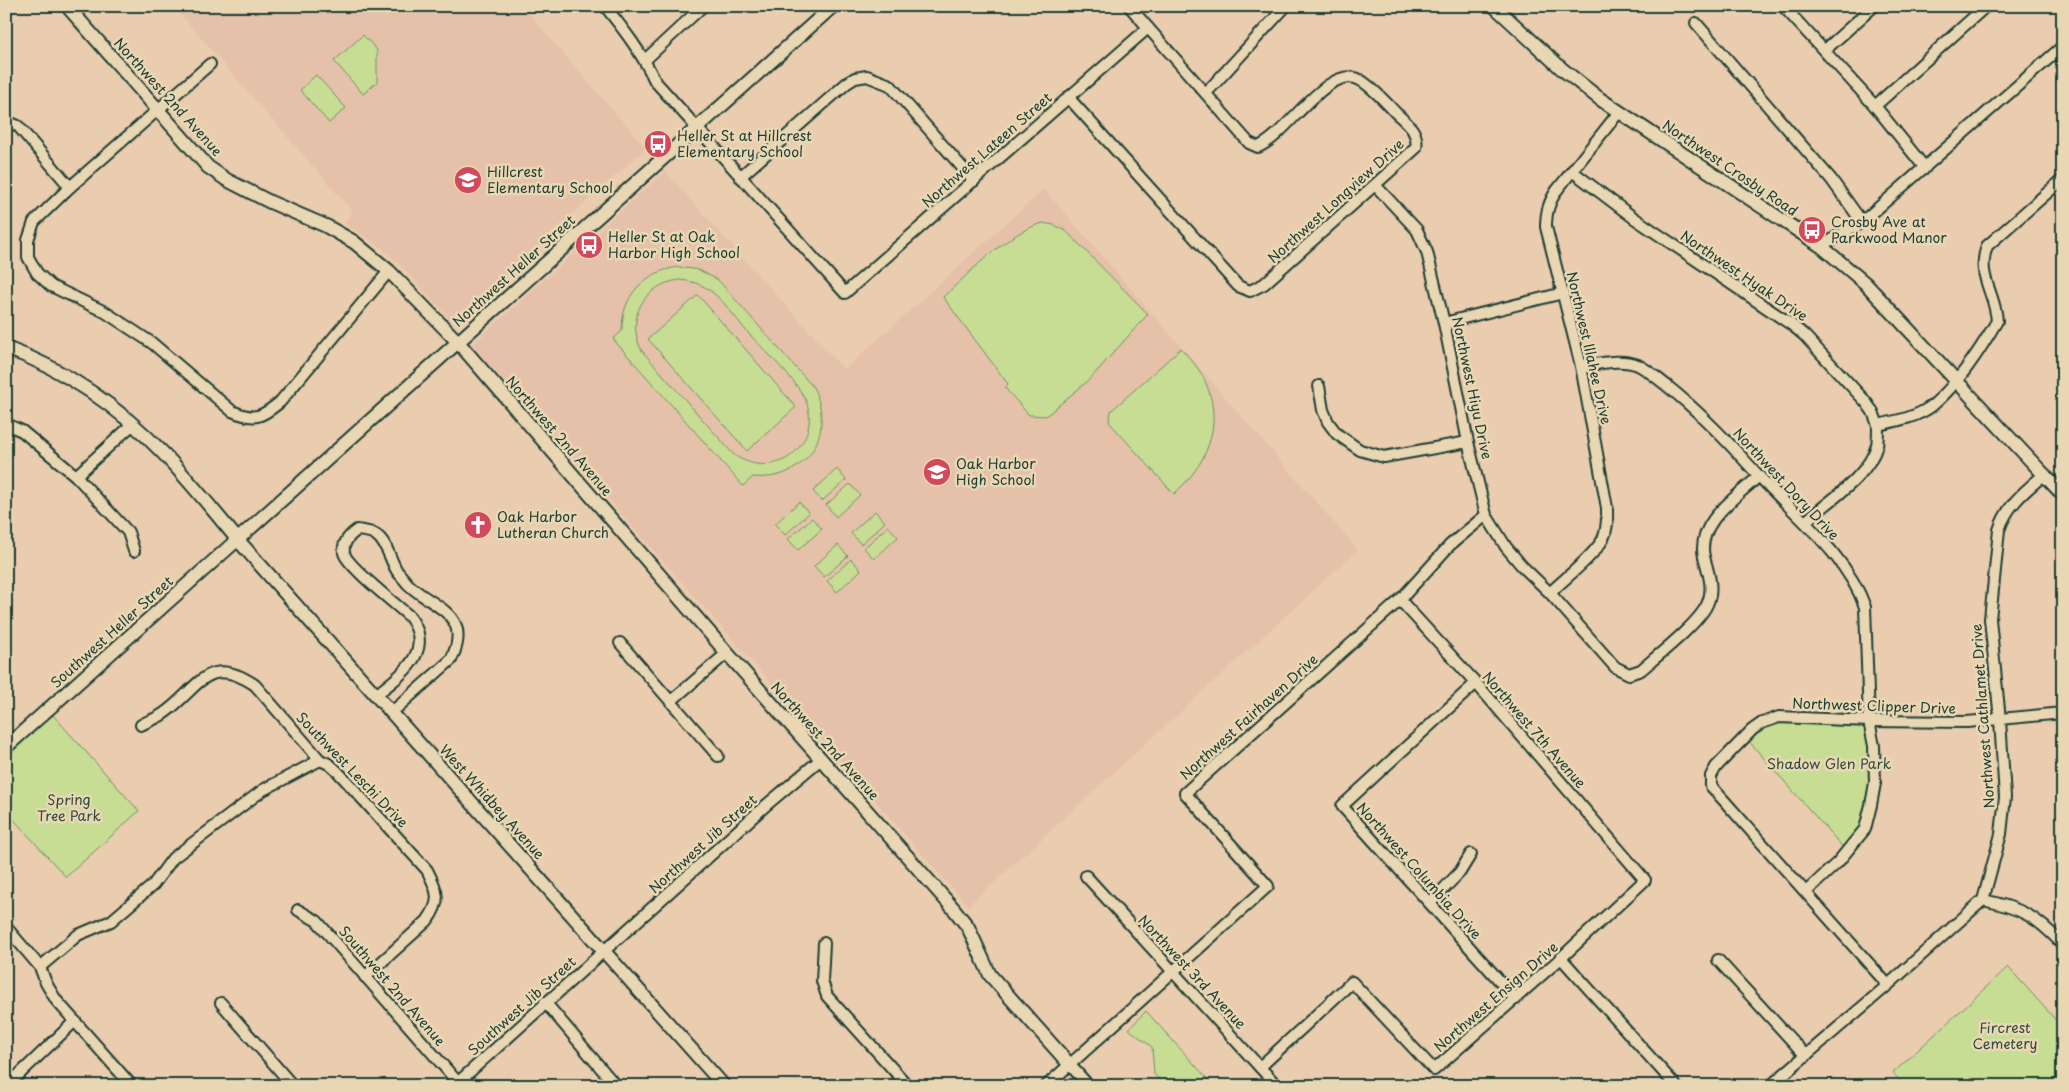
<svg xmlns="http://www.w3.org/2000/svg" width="2069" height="1092" font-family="'Playpen Sans',sans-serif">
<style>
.built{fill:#e6c1aa}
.green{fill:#c6dd93;stroke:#728d64;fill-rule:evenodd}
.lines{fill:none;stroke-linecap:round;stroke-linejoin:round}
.minor-casing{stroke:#1f3d34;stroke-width:14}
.tertiary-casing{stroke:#1f3d34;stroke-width:16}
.minor{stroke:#e9d7b4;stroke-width:10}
.tertiary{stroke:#e9d7b4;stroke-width:12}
.labels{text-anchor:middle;stroke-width:5;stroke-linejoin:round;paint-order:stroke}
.street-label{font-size:14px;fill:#1f3d34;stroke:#e9d7b4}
.poi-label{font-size:14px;fill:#1f3d34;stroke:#e9d7b4;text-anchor:start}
.park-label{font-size:14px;fill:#304d3e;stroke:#e9d7b4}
</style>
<rect width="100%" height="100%" fill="#eaccaf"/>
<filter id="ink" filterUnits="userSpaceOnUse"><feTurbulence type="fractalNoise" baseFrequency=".02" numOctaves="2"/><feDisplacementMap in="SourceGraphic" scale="10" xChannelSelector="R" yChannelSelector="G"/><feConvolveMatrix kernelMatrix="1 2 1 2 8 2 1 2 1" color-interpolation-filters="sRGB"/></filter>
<g filter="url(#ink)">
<!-- built -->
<g class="built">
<polygon points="173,6 522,6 646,148 453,322 405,270 381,247 344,223 353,212"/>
<polygon points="665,171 844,370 1044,189 1358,550 968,906 472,345"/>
</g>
<!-- green -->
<g class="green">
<polygon points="363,35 377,50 377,82 363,94 334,61"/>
<polygon points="316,75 346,108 329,123 300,90"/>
<path d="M 1043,223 L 1054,225 L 1066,231 L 1148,314 L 1090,379 L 1046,416 L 1029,415 L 1005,388 L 1008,384 L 943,297 C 971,272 1006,233 1043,223 Z"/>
<path d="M 679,267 L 699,270 L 718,280 L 813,387 C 837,434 806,482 753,477 L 743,486 L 613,339 L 622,331 C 621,296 645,271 679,267 ZM 679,280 C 690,281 699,283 708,289 C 724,300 736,319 749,334 C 764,350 798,382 806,401 C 815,423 805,449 784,460 C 767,468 749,465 734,455 L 642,351 C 625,319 643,285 679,280 Z"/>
<polygon points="698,295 796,407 747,451 648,339"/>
<path d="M 1181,348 C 1190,359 1201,370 1206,383 C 1224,427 1206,465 1174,494 L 1109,422 L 1111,411 Z"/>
<polygon points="837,469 846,480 822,501 813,491"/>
<polygon points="850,484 860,495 836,517 826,505"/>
<polygon points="799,502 809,513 785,535 775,524"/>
<polygon points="875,511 885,522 861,544 851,533"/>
<polygon points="812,518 822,529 798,550 788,539"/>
<polygon points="888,526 898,537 874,559 864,548"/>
<polygon points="838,545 848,556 824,577 814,566"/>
<polygon points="851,559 861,570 837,592 827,581"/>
<polygon points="52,714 139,811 66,877 6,811 6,755"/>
<polygon points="1779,717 1869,721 1874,746 1865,829 1847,852 1745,737"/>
<polygon points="2008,967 2063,1028 2063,1086 1905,1086 1893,1073"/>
<polygon points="1146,1011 1214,1086 1165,1086 1154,1074 1152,1047 1129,1029"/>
</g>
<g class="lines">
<defs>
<g id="minor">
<path d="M 605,6 C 624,30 642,53 655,81 L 845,293 L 1148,28"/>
<polyline points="1783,6 1875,106 1925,168"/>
<polyline points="1696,23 1831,179 1862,222"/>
<polyline points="1825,50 1874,6"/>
<polyline points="645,60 703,6"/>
<path d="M 210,64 L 70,187 L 34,222 L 28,240 L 28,257 L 37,273 L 51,286 L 105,312 L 152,343 L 232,411 C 255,421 262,417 280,402 L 389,271"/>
<polyline points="1206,93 1286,6"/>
<path d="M 1068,97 L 1238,286 L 1250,291 L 1264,284 L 1416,148 C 1419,132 1408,124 1397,114 C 1386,103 1374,88 1360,80 C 1328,62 1287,136 1258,147 L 1249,143 L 1129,6"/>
<polyline points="1875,106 1986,6"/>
<polyline points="6,121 18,126 70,187"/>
<polyline points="1572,171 1634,218 1792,325 1804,335 1866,402 1873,412 1878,425"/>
<polyline points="740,177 847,83 855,78 867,76 890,85 974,181"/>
<path d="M 1375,185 L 1417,230 L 1427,252 L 1444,323 L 1468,442 L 1486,515 L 1506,547 L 1522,566 L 1550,593 L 1615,667 L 1629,674 L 1641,670 C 1657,656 1702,621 1708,602 C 1714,588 1708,571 1704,557 C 1696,522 1737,497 1759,476"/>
<polyline points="1821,246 1862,222 2063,46"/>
<polyline points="1444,323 1563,293"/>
<path d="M 1581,366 C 1599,364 1621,358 1638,365 C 1648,370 1657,378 1666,385 C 1700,412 1729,443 1758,475 C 1795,515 1847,555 1865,607 L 1869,721 L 1874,746 L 1875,783 L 1871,805 L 1865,829 L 1838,862 L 1806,892"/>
<polyline points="1319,386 1323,410 1328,422 1337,434 1360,450 1384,457 1468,442"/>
<polyline points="6,424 22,431 76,476 128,532 134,551"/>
<polyline points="76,476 133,424"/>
<path d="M 1806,521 C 1829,501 1869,476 1877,445 C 1878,439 1878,432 1878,425 C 1897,421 1918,417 1933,405 C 1959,383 1980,350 1997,321 C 1995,291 1976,277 1987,246 L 2063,179"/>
<path d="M 1550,593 C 1564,579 1594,556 1603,539 C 1608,529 1607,518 1607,508 L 1581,366 L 1546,227 C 1546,212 1549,202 1557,190 L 1619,112"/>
<polyline points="620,643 718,756"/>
<polyline points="1476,683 1342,806 1516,999"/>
<path d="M 377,694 C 402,674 436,651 409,616 C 397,605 347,566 344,553 C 342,543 350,535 357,530 C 362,531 371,531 376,535 C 387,542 390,560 397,571 C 400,575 404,579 407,583 C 420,598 449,607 456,626 C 460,638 456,649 451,660 L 392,712"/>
<polyline points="671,701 727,653"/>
<path d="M 141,725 C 148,721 156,719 163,714 C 198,690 207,652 255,685 L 320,760 L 329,764 L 338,772 L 427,870 C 438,891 442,901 427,921 L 365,977"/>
<polyline points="1086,876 1277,1086"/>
<path d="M 1983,900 C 2021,908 2036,916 2063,945"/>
<polyline points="1430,903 1460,872 1471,854"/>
<polyline points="298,910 317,921 461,1086"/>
<polyline points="6,927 40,967 46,983 56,1000 132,1086"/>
<polyline points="824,943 822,981 827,996 908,1086"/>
<polyline points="1561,958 1676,1086"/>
<polyline points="1718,960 1806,1056"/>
<polyline points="40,967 78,935 111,921 153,885 173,858 263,790 320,760"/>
<polyline points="1888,985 1711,786 1711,776 1716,767 1752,730 1762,723 1779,717 1869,721 1967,722 2063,713"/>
<polyline points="545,1002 616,1086"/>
<polyline points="221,1003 293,1086"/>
<polyline points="1070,1065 1089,1086"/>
<polyline points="1260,1067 1352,982 1434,1070 1561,958 1645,880 1476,683 1400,600"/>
<polyline points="7,1086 75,1021"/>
<polyline points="454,1086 764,807 821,759"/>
<polyline points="1046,1086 1268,886 1185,793 1400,600 1450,545 1486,515"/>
<path d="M 1770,1086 L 1888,985 L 1983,900 L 2001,834 L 2005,797 L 2000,720 L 1990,619 L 1999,530 C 2007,505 2025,491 2045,474"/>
</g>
<g id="tertiary">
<polyline points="67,6 208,167 227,180 270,202 326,226 354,242 389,271 457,341 727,653 953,908 968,927 990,975 1070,1065"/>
<polyline points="1494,6 1562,69 1600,99 1821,246 1865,283 2063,495"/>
<path d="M 6,348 C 65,369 120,408 163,453 C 189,480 213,510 237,539 L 724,1086"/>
<polyline points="6,747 833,6"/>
</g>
</defs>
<!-- minor casing -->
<use href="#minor" class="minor-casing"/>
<!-- tertiary casing -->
<use href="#tertiary" class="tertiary-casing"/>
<!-- minor -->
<use href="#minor" class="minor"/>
<!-- tertiary -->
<use href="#tertiary" class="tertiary"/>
</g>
</g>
<!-- icons -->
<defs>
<symbol id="bus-disc" viewBox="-11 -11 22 22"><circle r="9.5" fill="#d1495b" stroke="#e9d7b4"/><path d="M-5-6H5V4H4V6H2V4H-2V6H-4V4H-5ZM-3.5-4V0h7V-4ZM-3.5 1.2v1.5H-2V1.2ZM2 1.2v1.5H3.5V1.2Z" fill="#fff"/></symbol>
<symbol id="school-disc" viewBox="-11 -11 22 22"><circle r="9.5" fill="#d1495b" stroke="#e9d7b4"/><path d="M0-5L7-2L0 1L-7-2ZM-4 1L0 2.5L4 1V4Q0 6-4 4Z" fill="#fff"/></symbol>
<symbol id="church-disc" viewBox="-11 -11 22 22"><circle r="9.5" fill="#d1495b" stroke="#e9d7b4"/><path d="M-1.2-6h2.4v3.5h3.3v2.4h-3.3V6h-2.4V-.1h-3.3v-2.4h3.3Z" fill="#fff"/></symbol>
</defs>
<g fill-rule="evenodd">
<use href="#bus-disc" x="642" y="128" width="32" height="32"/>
<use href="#school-disc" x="452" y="164" width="32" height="32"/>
<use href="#bus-disc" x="1796" y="214" width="32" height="32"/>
<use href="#bus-disc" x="573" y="229" width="32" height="32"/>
<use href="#school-disc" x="921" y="456" width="32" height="32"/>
<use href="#church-disc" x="462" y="509" width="32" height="32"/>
</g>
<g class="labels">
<!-- street labels -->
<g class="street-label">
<text transform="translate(168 97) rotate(48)" y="5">Northwest 2nd Avenue</text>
<text transform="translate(987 150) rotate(-41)" y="5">Northwest Lateen Street</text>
<text transform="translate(1730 168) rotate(34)" y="5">Northwest Crosby Road</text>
<text transform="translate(1336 201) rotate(-42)" y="5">Northwest Longview Drive</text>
<text transform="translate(514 271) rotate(-42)" y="5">Northwest Heller Street</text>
<text transform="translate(1744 276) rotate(34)" y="5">Northwest Hyak Drive</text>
<text transform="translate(1589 348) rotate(77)" y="5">Northwest Illahee Drive</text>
<text transform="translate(1472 388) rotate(78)" y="5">Northwest Hiyu Drive</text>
<text transform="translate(559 436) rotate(49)" y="5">Northwest 2nd Avenue</text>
<text transform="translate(1786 484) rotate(47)" y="5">Northwest Dory Drive</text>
<text transform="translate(112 632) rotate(-42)" y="5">Southwest Heller Street</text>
<text transform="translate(1874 706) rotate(2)" y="5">Northwest Clipper Drive</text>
<text transform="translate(1983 716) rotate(-94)" y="5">Northwest Cathlamet Drive</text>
<text transform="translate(1249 717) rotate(-42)" y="5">Northwest Fairhaven Drive</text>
<text transform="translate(1534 730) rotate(49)" y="5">Northwest 7th Avenue</text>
<text transform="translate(825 741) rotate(48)" y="5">Northwest 2nd Avenue</text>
<text transform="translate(352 770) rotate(46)" y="5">Southwest Leschi Drive</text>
<text transform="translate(492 802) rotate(48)" y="5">West Whidbey Avenue</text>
<text transform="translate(703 844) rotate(-42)" y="5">Northwest Jib Street</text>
<text transform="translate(1419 871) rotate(48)" y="5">Northwest Columbia Drive</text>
<text transform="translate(1192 972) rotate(47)" y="5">Northwest 3rd Avenue</text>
<text transform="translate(392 986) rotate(49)" y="5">Southwest 2nd Avenue</text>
<text transform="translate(1496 997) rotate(-41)" y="5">Northwest Ensign Drive</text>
<text transform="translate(522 1006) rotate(-42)" y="5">Southwest Jib Street</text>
</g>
<!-- poi labels -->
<g class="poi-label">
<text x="677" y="141">Heller St at Hillcrest<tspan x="677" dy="16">Elementary School</tspan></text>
<text x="487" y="177">Hillcrest<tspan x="487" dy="16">Elementary School</tspan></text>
<text x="1831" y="227">Crosby Ave at<tspan x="1831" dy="16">Parkwood Manor</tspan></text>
<text x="608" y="242">Heller St at Oak<tspan x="608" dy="16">Harbor High School</tspan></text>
<text x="956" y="469">Oak Harbor<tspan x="956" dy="16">High School</tspan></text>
<text x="497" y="522">Oak Harbor<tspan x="497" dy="16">Lutheran Church</tspan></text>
</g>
<!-- park labels -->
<g class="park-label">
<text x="1829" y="769">Shadow Glen Park</text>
<text x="69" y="805">Spring<tspan x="69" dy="16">Tree Park</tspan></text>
<text x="2005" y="1033">Fircrest<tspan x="2005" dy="16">Cemetery</tspan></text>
</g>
</g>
<!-- margin -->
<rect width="2069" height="1092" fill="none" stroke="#e9d7b4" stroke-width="25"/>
<rect x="12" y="12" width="2044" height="1067" fill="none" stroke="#1f3d34" stroke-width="2" filter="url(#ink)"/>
</svg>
